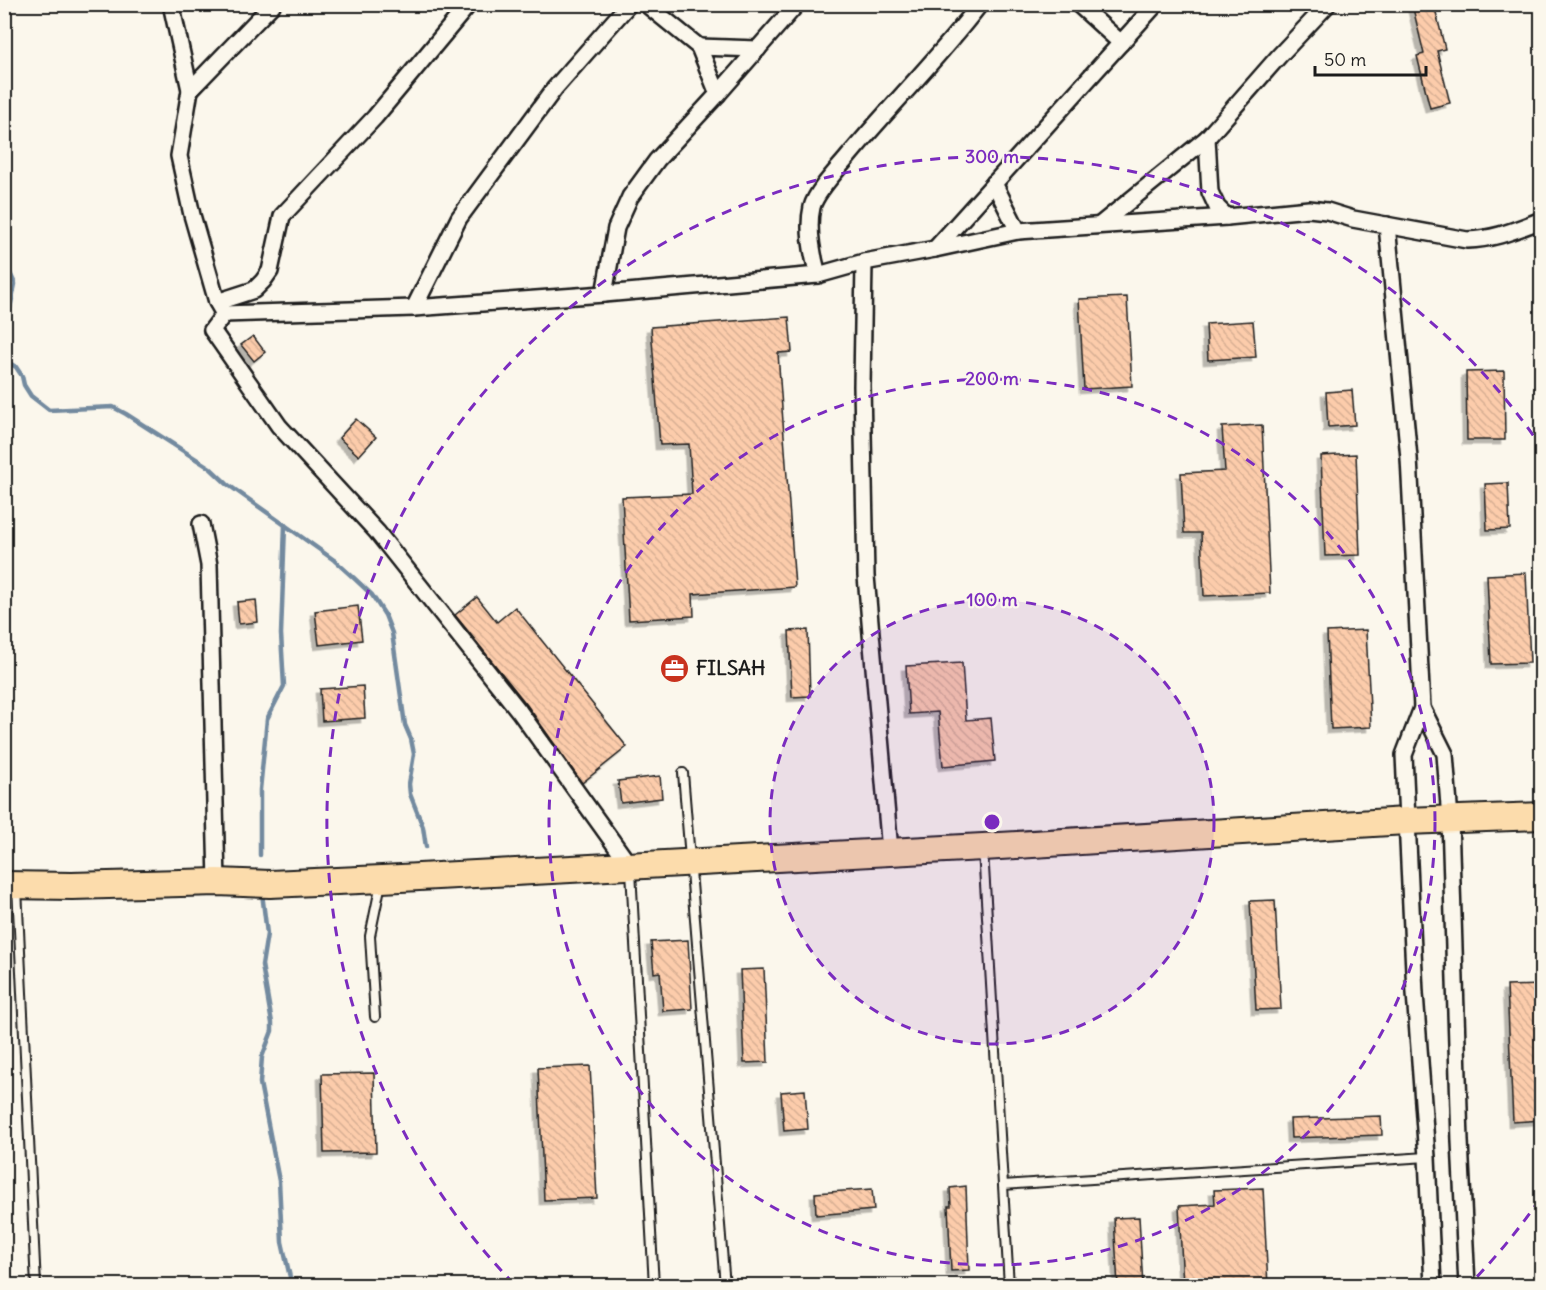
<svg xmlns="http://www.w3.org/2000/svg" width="1546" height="1290" font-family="Delius,sans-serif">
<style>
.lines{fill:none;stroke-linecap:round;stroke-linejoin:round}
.stream{stroke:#738a9f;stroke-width:4.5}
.building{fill:url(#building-back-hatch);stroke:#1c1c1c;stroke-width:1.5;filter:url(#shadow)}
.service-casing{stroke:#1c1c1c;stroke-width:12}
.minor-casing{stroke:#1c1c1c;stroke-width:20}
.trunk-casing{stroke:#1c1c1c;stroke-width:30}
.service{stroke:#fbf7ec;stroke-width:8}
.minor{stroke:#fbf7ec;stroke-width:15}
.trunk{stroke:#fcdcac;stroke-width:26}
.ring{fill:none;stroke:#7b2cbf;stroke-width:3;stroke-dasharray:10 8}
.labels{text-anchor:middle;stroke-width:4.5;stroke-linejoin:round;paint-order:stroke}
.poi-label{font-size:20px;font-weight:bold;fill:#1c1c1c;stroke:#fbf7ec;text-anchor:start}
.centre{fill:#7b2cbf;stroke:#fbf7ec;stroke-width:3}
.ring-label{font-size:18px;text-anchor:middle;font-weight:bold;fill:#7b2cbf;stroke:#fbf7ec;stroke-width:4.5;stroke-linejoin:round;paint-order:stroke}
</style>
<defs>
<pattern id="building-back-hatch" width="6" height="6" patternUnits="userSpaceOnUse" patternTransform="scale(1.5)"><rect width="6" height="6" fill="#fcccab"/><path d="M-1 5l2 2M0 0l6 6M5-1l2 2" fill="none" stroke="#d7af93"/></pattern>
<filter id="shadow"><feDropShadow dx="-4.5" dy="4.5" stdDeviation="0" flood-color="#0004"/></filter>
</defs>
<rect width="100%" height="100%" fill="#fbf7ec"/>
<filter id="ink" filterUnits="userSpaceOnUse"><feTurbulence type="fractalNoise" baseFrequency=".0167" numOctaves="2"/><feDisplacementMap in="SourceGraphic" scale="12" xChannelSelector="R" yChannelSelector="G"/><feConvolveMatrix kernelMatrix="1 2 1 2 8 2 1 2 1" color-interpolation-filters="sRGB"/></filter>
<g filter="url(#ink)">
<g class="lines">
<!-- stream -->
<g class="stream">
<polyline points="4,260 15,284 9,313 4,318"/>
<polyline points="4,360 16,367 22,376 24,385 31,396 49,410 113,407 126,414 210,468 227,484 334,560 355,579 372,595 385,615 392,633 405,725 411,739 414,754 409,784 410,794 423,827 426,847"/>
<polyline points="260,855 260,790 267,719 284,686 281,634 285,525"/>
<polyline points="262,893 267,934 262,965 272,1023 272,1031 262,1057 260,1083 279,1181 282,1242 292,1286"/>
</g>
</g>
<!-- building -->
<g class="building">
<polygon points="1412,4 1434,4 1445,49 1437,51 1450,103 1430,108 1417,56 1424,54"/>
<polygon points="1127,297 1132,386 1084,389 1079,299"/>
<polygon points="789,317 792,352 778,353 795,587 693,594 694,616 629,620 622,497 692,494 689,444 660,445 651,327"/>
<polygon points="1253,321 1256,357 1208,360 1206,324"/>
<polygon points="253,336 265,352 254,361 241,345"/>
<polygon points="1504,371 1505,440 1467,440 1466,372"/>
<polygon points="1352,390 1355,425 1328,427 1326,392"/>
<polygon points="356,419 376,437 359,456 339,438"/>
<polygon points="1262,425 1270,593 1204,596 1201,533 1184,533 1181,473 1225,471 1222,427"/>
<polygon points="1356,454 1360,555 1325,556 1321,456"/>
<polygon points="1508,483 1510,529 1487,530 1485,484"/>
<polygon points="1526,573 1530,663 1491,664 1487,575"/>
<polygon points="477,597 497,622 515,607 627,747 582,783 527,705 455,615"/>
<polygon points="256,600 258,622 239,624 237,602"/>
<polygon points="358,606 362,640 319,645 315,611"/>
<polygon points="808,630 810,696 792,697 789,631"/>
<polygon points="1366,630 1371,727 1331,729 1327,632"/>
<polygon points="962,663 966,720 991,718 995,761 943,766 938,712 909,714 906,666"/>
<polygon points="363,686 365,718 322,721 320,689"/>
<polygon points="660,776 662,798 621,803 618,781"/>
<polygon points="1275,900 1281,1009 1256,1010 1250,901"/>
<polygon points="688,940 692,1009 663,1011 660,972 654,973 651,942"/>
<polygon points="764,969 768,1062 744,1063 740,970"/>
<polygon points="1542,985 1542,1120 1513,1122 1507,986"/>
<polygon points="590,1066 597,1198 544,1200 538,1068"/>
<polygon points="374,1073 376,1152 324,1153 322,1074"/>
<polygon points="805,1090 808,1129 784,1131 781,1092"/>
<polygon points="1381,1116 1382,1135 1291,1138 1290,1119"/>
<polygon points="966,1186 969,1270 951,1271 948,1206 951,1206 950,1188"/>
<polygon points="1263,1188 1268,1286 1183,1286 1179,1206 1215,1204 1214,1190"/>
<polygon points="872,1189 874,1210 816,1215 815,1193"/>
<polygon points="1139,1217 1143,1286 1118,1286 1114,1218"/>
</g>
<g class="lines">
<defs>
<g id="service">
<polyline points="683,773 725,1286"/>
<polyline points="983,850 1009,1286"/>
<polyline points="631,871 654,1286"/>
<polyline points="17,888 36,1286"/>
<polyline points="375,1017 370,936 381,883"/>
<polyline points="1003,1185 1427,1157"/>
</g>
<g id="minor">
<polyline points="171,4 190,90 179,156 192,215 217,302 221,309"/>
<polyline points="646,4 699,47 718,94"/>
<polyline points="1078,4 1121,43"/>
<polyline points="699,47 758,49"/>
<polyline points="190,90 273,4"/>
<polyline points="1207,138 1210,192 1217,207 1227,217"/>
<polyline points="994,183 1018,231"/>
<polyline points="1101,224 1207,138 1279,56 1328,4"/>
<polyline points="1387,225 1409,458 1422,708 1404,755 1415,993 1427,1157 1433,1286"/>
<polyline points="935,249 1156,4"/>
<polyline points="864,262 862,386 866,576 890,851"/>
<path d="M 818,275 C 812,253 807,229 812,207 C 816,192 837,170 847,158 C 890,106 939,58 980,4"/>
<polyline points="604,294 616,228 630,197 657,160 718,94 797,4"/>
<polyline points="217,302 254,290 263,281 270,271 282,216 375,117 469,4"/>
<polyline points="414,308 459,218 555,88 629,4"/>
<path d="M 224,314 L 414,308 L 604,294 L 818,275 L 864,262 L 935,249 L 1018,231 L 1227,217 L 1309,209 L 1327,211 L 1353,219 L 1467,240 C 1496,239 1515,230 1542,220"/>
<polyline points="224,314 212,330 279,426 377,532 519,711 630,866"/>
<polyline points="201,524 209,565 217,882"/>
<polyline points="1422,708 1445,754 1450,819 1460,1141 1467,1286"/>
</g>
<polyline id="trunk" points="4,885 72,886 217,882 270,884 382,879 983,847 1406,821 1542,816"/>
</defs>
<!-- service casing -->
<use href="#service" class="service-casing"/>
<!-- minor casing -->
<use href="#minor" class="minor-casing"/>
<!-- trunk casing -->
<use href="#trunk" class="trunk-casing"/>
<!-- service -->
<use href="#service" class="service"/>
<!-- minor -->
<use href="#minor" class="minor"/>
<!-- trunk -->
<use href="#trunk" class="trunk"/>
</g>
</g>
<!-- distance rings -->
<circle cx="992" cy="822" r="222" fill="#7b2cbf" fill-opacity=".12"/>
<g class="ring">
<circle cx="992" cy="822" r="222"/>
<circle cx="992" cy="822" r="443"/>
<path d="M1540 1199A665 665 0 0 1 1470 1284M514 1284A665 665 0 1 1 1540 445"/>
</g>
<!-- icons -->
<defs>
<symbol id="office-disc" viewBox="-11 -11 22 22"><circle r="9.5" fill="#c8321e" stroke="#fbf7ec"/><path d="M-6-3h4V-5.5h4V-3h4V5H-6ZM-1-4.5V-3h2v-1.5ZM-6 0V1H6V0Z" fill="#fff"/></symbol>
</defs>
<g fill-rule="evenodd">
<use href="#office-disc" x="658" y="652" width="33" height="33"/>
</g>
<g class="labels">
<!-- poi labels -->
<g class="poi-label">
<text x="696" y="675">FILSAH</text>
</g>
</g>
<circle cx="992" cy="822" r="9" class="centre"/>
<g class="ring-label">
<text x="992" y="163">300 m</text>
<text x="992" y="385">200 m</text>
<text x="992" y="606">100 m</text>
</g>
<!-- margin -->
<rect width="1546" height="1290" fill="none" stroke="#fbf7ec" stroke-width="24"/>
<rect x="12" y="12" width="1522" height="1266" fill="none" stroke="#1c1c1c" stroke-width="2" filter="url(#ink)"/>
<!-- scale -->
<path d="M1315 66v9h111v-9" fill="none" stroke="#1c1c1c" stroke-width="3"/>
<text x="1324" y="66" font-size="18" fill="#1c1c1c" stroke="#fbf7ec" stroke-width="4.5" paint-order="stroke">50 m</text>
</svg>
